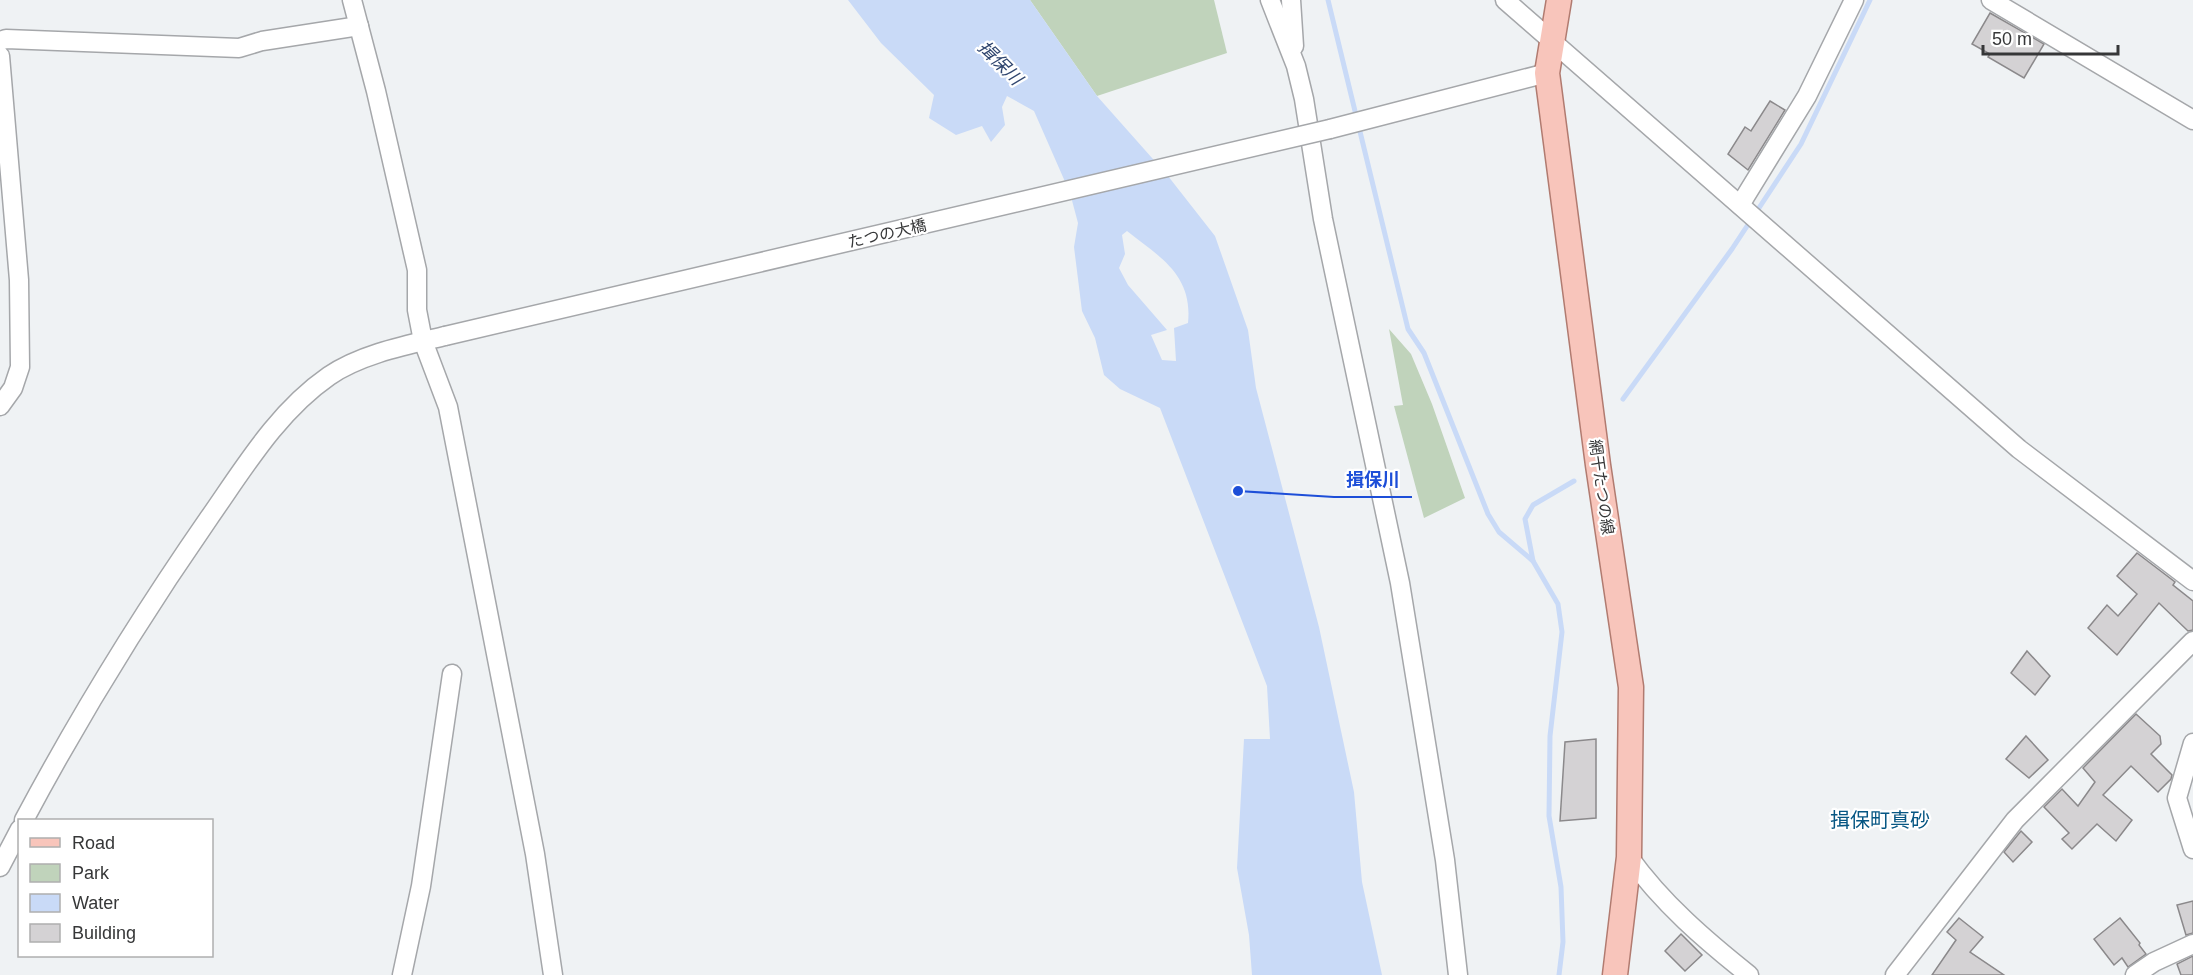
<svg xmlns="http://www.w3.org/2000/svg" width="2193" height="975" font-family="Helvetica,'Noto Sans JP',sans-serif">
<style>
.green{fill:#c0d3bb}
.water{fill:#c9daf7;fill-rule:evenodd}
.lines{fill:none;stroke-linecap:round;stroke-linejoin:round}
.stream{stroke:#c9daf7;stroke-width:5}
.building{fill:#d4d2d4;stroke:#8b898b;stroke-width:1.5}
.minor-casing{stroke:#a5a7aa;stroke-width:21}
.major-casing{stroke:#b17b70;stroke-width:27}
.minor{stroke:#fff;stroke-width:18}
.major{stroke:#f8c5bb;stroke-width:24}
.minor-bridge-casing{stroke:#a5a7aa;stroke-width:21;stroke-linecap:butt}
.minor-bridge{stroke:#fff;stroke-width:18}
.labels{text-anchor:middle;stroke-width:4.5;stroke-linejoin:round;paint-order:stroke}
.street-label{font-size:16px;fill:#363738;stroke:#fff}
.water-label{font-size:18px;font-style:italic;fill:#30466f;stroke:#fff}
.quarter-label{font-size:20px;fill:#065683;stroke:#fff}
.leader{fill:none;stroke:#1d4ed8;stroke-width:2}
.callout-dot{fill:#1d4ed8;stroke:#fff;stroke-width:2}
.callout-label{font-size:18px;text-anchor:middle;font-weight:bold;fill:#1d4ed8;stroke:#fff;stroke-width:4.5;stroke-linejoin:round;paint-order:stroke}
</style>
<rect width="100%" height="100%" fill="#eff2f4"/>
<!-- green -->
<g class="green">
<polygon points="1030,0 1214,0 1227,53 1097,96"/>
<polygon points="1389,329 1411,354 1432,404 1465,498 1424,518 1394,406 1403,405"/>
</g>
<!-- water -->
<path class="water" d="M 848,0 L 1030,0 L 1097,96 L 1168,176 L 1215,236 L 1248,330 L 1256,388 L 1319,627 L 1354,792 L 1362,882 L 1382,975 L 1252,975 L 1249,935 L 1237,868 L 1244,739 L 1270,739 L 1267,686 L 1160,408 L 1120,389 L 1104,375 L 1095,338 L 1082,311 L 1074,247 L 1078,223 L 1070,193 L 1034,111 L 1007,96 L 1002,107 L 1005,125 L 991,142 L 982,126 L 956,135 L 929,118 L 934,95 L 881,43 ZM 1127,231 C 1160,257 1193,275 1188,323 L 1174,328 L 1176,361 L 1162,360 L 1151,335 L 1167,330 L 1128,285 L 1119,268 L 1125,254 L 1122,235 Z"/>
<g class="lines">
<!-- stream -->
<g class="stream">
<polyline points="1328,0 1408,329 1424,353 1488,514 1499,532 1533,561"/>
<polyline points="1623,399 1732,249 1801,144 1870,0"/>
<polyline points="1559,975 1563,942 1561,887 1549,816 1550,736 1562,632 1558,604 1533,561 1525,519 1533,505 1574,481"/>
</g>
</g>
<!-- building -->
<g class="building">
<polygon points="1990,13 2044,44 2024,78 1988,57 1990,54 1972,44"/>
<polygon points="1770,101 1785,110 1748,170 1728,154 1745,127 1751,131"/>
<polygon points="2137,553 2175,582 2173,585 2193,601 2193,630 2188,631 2159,603 2117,655 2088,628 2107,605 2118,616 2137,594 2117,576"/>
<polygon points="2027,651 2050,676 2035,695 2011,673"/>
<polygon points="2136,714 2160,736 2161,744 2151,754 2172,775 2171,779 2158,792 2131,766 2103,795 2132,820 2116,841 2097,824 2072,849 2062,839 2069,833 2044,807 2062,789 2078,806 2095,782 2083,768"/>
<polygon points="2026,736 2048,760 2029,778 2006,759"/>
<polygon points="1596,739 1596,818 1560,821 1565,742"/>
<polygon points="2021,831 2032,842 2013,862 2004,852"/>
<polygon points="2193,901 2193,933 2186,935 2177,905"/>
<polygon points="1959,918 1983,937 1970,952 2004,975 1932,975 1956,940 1947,932"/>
<polygon points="2120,918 2140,943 2139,945 2146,954 2128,967 2122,958 2114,965 2094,939"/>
<polygon points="1681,934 1702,955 1685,971 1665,951"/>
<polygon points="2193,956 2193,975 2181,975 2177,964"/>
</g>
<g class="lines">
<defs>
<g id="minor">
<polyline points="352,0 376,91 417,270 417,310 423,341 448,407 535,854 553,975"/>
<polyline points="1270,0 1296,66 1304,99 1323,219 1400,583 1445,860 1458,975"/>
<polyline points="1291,0 1294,46"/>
<polyline points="1505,0 2019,449 2193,581"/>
<polyline points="1991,0 2193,120"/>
<polyline points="0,41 6,39 239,48 262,41 359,26"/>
<polyline points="0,56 19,280 20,367 13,388 0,406"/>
<polyline points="1330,129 1547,73"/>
<polyline points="1740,205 1807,96 1854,0"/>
<polyline points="2193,743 2177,798 2193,849"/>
<path d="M 24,820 C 80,715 141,616 209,518 C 244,468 277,412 329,376 C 361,354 407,345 445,336"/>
<path d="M 1629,857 C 1662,903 1705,940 1749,975"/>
<polyline points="0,867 20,829"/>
<polyline points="402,975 421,886 452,674"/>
<polyline points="1895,975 2015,820 2193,641"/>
<polyline points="2135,975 2154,962 2193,944"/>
</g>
<polyline id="major" points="1559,0 1547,73 1598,465 1631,687 1629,857 1615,975"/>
</defs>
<!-- minor casing -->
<use href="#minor" class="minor-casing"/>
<!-- major casing -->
<use href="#major" class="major-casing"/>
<!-- minor -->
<use href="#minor" class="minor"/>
<!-- major -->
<use href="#major" class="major"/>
<defs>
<polyline id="minor-bridge" points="445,336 1330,129"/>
</defs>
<!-- minor-bridge casing -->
<use href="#minor-bridge" class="minor-bridge-casing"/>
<!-- minor-bridge -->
<use href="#minor-bridge" class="minor-bridge"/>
</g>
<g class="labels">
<!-- street labels -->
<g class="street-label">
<text transform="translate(887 233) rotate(-13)" y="6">たつの大橋</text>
<text transform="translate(1602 487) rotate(82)" y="6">網干たつの線</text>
</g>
<!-- water labels -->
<g class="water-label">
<text transform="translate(1000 63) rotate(45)" y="6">揖保川</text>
</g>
<!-- quarter labels -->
<g class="quarter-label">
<text x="1880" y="827">揖保町真砂</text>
</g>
</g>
<!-- callouts -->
<path class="leader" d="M1238 491L1334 497H1412"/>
<circle class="callout-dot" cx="1238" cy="491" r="6"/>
<g class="callout-label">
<text x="1373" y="486">揖保川</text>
</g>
<!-- legend -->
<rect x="18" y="819" width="195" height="138" fill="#ffffff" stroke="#afafaf" stroke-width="1.5"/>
<rect x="30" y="838" width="30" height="9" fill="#f8c5bb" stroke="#afafaf" stroke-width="1.5"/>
<text x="72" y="849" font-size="18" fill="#363738">Road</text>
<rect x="30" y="864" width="30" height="18" fill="#c0d3bb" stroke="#afafaf" stroke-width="1.5"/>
<text x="72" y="879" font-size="18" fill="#363738">Park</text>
<rect x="30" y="894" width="30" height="18" fill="#c9daf7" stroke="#afafaf" stroke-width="1.5"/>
<text x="72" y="909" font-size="18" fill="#363738">Water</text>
<rect x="30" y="924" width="30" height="18" fill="#d4d2d4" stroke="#afafaf" stroke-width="1.5"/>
<text x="72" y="939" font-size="18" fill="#363738">Building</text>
<!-- scale -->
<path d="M1983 45v9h135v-9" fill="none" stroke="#363738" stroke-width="3"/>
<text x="1992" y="45" font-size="18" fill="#363738" stroke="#ffffff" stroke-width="4.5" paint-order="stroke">50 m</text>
</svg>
